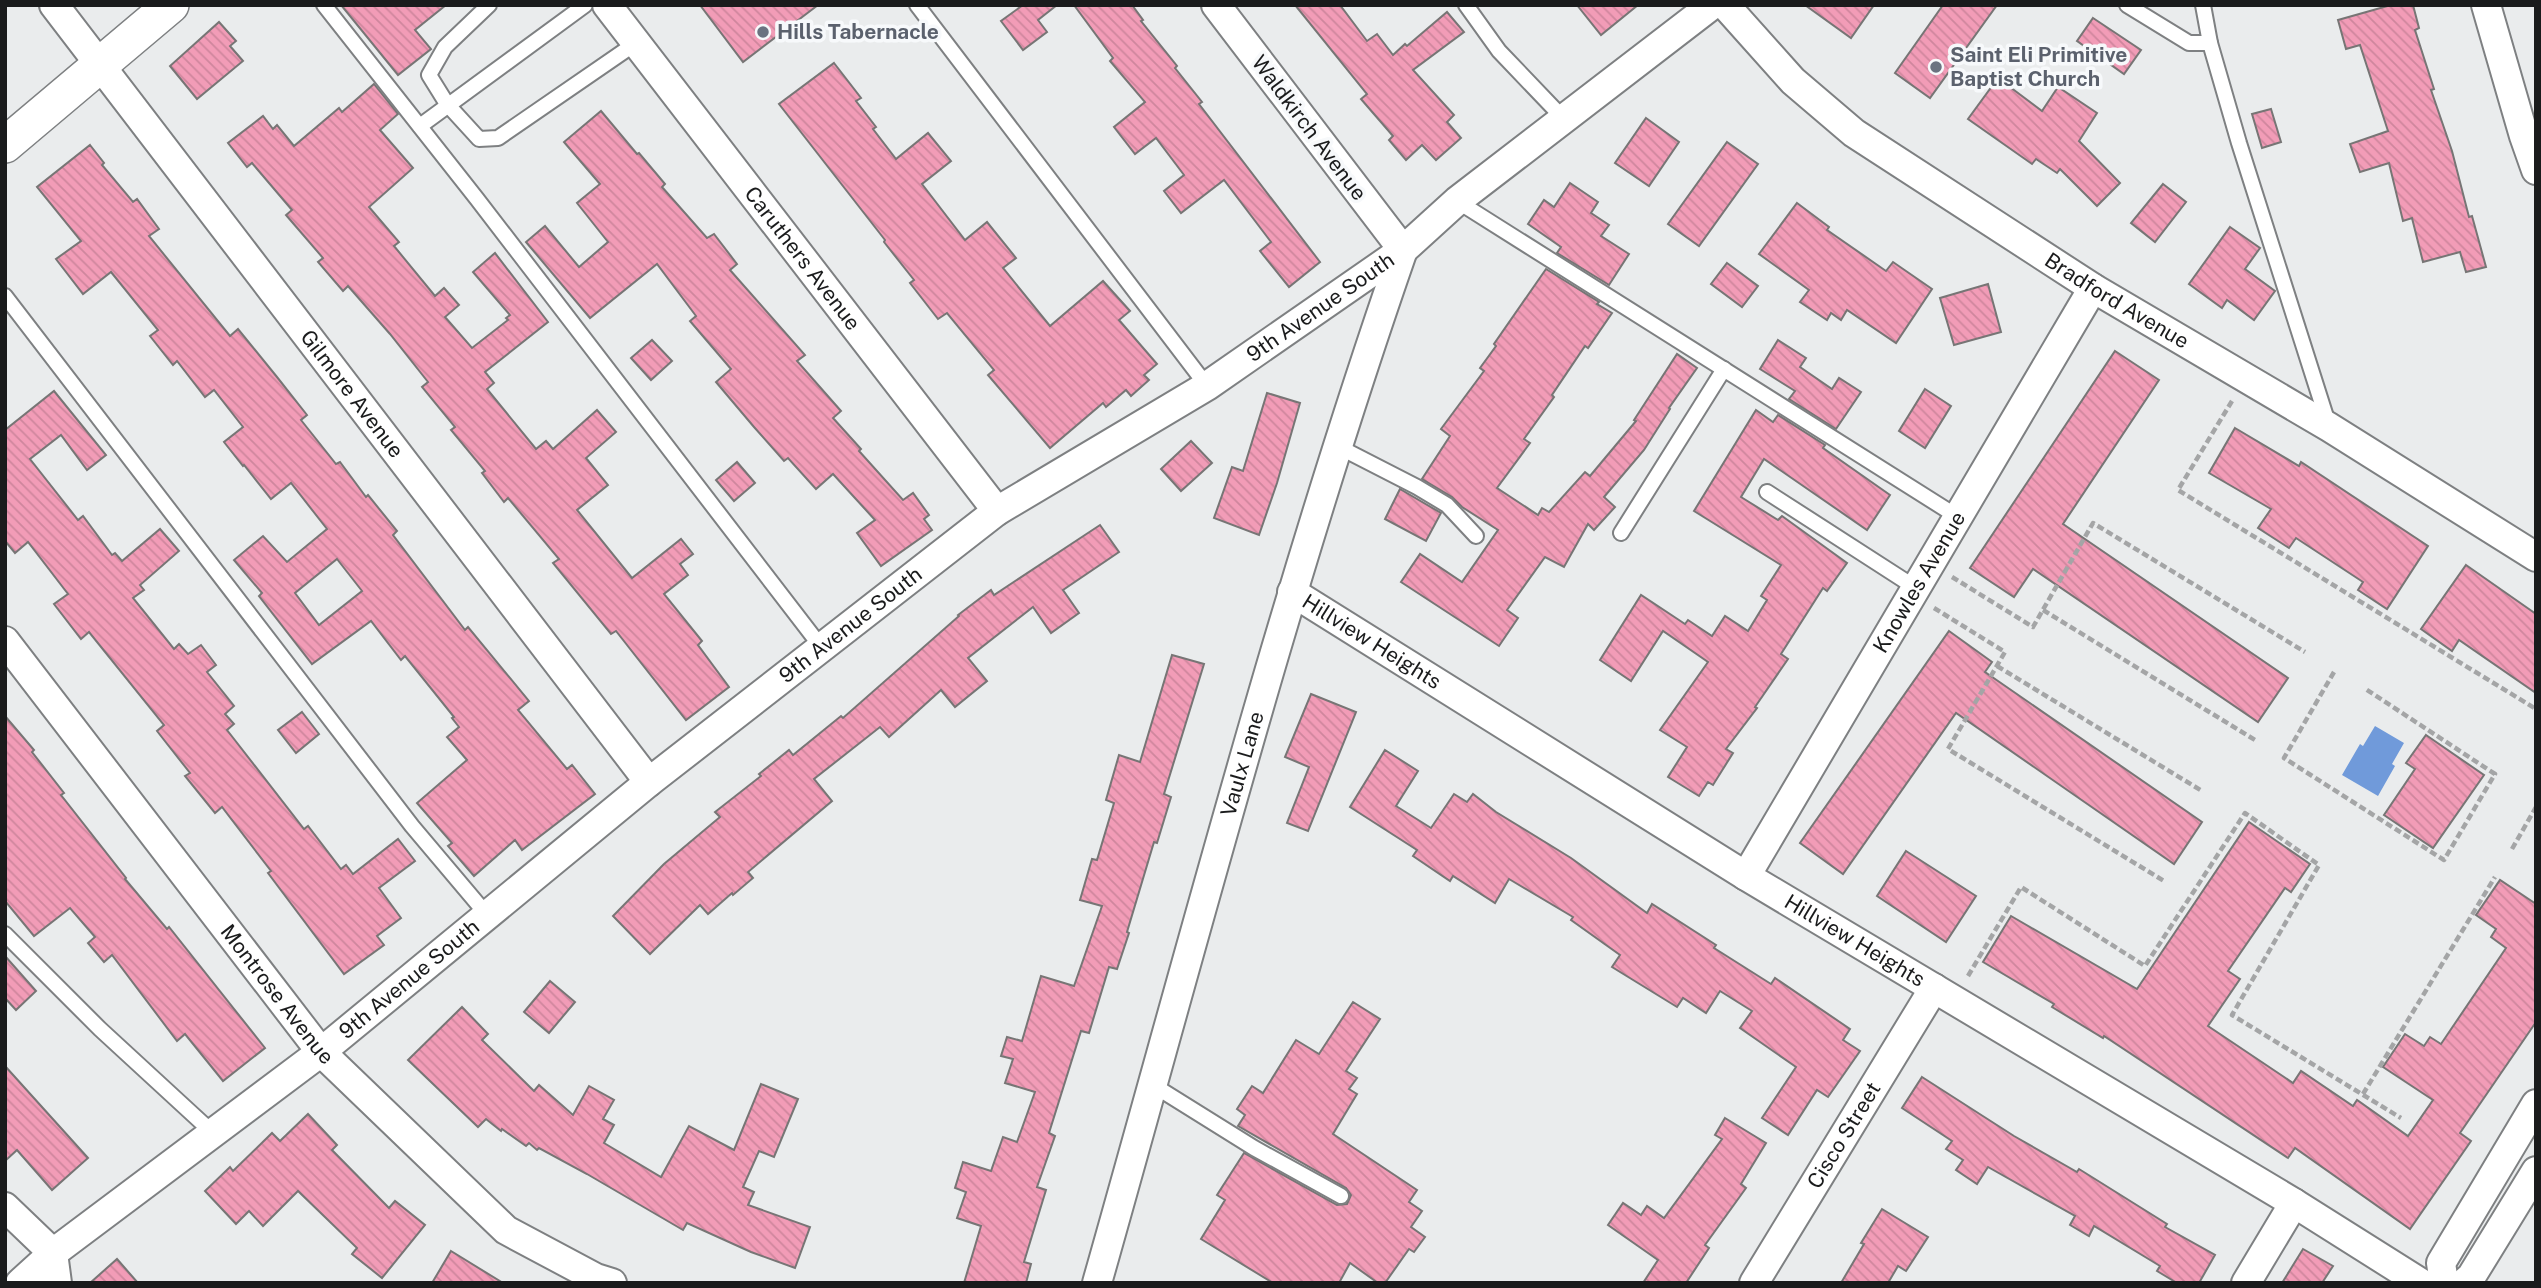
<svg xmlns="http://www.w3.org/2000/svg" width="2541" height="1288" font-family="'Public Sans',sans-serif">
<style>
.water{fill:#709ada}
.building{fill:url(#building-back-hatch);stroke:#777575;stroke-width:2;fill-rule:evenodd}
.lines{fill:none;stroke-linecap:round;stroke-linejoin:round}
.service-casing{stroke:#7e8082;stroke-width:18}
.minor-casing{stroke:#7e8082;stroke-width:32}
.tertiary-casing{stroke:#7e8082;stroke-width:38}
.path{stroke:#a4a5a6;stroke-width:4.5;stroke-dasharray:7 3.5;stroke-linecap:butt}
.service{stroke:#fff;stroke-width:14}
.minor{stroke:#fff;stroke-width:28}
.tertiary{stroke:#fff;stroke-width:35}
.worship-dot{fill:#6b7280;stroke:#f7f9fb;stroke-width:2.5}
.labels{text-anchor:middle;stroke-width:7;stroke-linejoin:round;paint-order:stroke}
.worship-label{font-size:21px;font-weight:bold;fill:#5b616d;stroke:#f7f9fb;text-anchor:start}
.street-label{font-size:21px;fill:#1a1b1c;stroke:#f7f9fb}
</style>
<defs>
<pattern id="building-back-hatch" width="6" height="6" patternUnits="userSpaceOnUse" patternTransform="scale(1.75)"><rect width="6" height="6" fill="#f29cb7"/><path d="M-1 5l2 2M0 0l6 6M5-1l2 2" fill="none" stroke="#cf869d"/></pattern>
</defs>
<rect width="100%" height="100%" fill="#eaeced"/>
<!-- water -->
<polygon class="water" points="2375,726 2404,743 2392,764 2395,766 2378,796 2342,775 2360,744 2363,746"/>
<!-- building -->
<g class="building">
<polygon points="341,5 446,5 415,30 431,49 398,75"/>
<polygon points="700,5 818,5 743,62"/>
<polygon points="1023,5 1057,5 1038,20 1047,32 1023,50 1001,21"/>
<polygon points="1074,5 1132,5 1143,20 1141,21 1177,66 1175,68 1202,102 1199,104 1320,262 1289,287 1260,251 1271,242 1224,180 1181,213 1164,191 1184,175 1156,138 1135,154 1114,127 1145,102 1110,61 1113,58"/>
<polygon points="1295,5 1340,5 1367,41 1377,34 1393,55 1405,44 1407,46 1447,12 1464,32 1413,70 1454,115 1447,122 1461,138 1436,160 1422,145 1406,160 1389,140 1393,136 1361,99 1367,94"/>
<polygon points="1577,5 1638,5 1601,35"/>
<polygon points="1805,5 1874,5 1851,38"/>
<polygon points="1943,5 1997,5 1930,98 1895,73"/>
<polygon points="2391,5 2413,5 2419,28 2415,30 2434,89 2431,90 2452,151 2469,217 2472,216 2486,267 2466,272 2460,252 2423,262 2412,218 2403,221 2389,163 2360,172 2350,144 2388,131 2360,45 2346,49 2338,20"/>
<polygon points="2093,18 2141,50 2124,74 2077,41"/>
<polygon points="219,22 236,41 230,46 243,61 197,99 170,66"/>
<polygon points="834,63 861,98 856,101 876,127 873,129 896,159 928,133 951,161 922,184 965,240 987,222 1016,258 1003,268 1050,326 1103,281 1130,311 1119,320 1157,364 1144,375 1149,380 1131,396 1126,390 1106,407 1103,403 1050,448 988,375 994,370 947,313 938,319 910,283 914,280 884,242 885,240 779,104"/>
<polygon points="1998,78 2042,111 2058,87 2097,113 2079,141 2120,183 2097,206 2060,169 2057,173 2036,159 2032,164 1968,119"/>
<polygon points="374,84 398,114 380,130 413,168 369,207 399,242 394,246 435,296 444,288 459,305 445,317 472,348 508,320 506,318 510,315 473,272 495,253 548,322 485,372 494,383 487,389 536,449 546,441 553,449 597,410 616,432 586,458 608,485 577,510 632,578 681,539 693,554 680,564 688,575 664,594 702,641 698,645 729,687 686,720 616,631 611,634 553,563 559,559 508,498 504,502 482,473 485,471 451,430 455,427 422,387 428,382 390,334 348,286 343,291 318,262 323,258 286,215 292,210 252,163 247,167 228,143 263,116 273,129 277,125 294,146 339,108 342,112"/>
<polygon points="2271,109 2281,142 2262,148 2252,114"/>
<polygon points="601,111 637,154 639,153 665,184 662,187 707,238 714,234 737,264 730,270 805,355 797,361 841,411 833,418 861,449 859,451 903,500 913,493 929,515 924,519 932,530 881,566 857,533 875,520 833,474 816,489 788,458 784,461 754,427 716,382 731,369 690,321 696,316 657,264 590,318 526,242 545,226 579,267 608,242 577,203 600,184 564,142"/>
<polygon points="1646,118 1679,142 1649,186 1615,163"/>
<polygon points="1727,142 1758,164 1699,246 1668,224"/>
<path d="M 90,145 L 104,163 L 102,165 L 133,202 L 137,199 L 159,229 L 149,236 L 230,336 L 238,329 L 277,377 L 307,415 L 301,420 L 336,464 L 340,462 L 366,497 L 368,495 L 397,531 L 393,535 L 465,630 L 468,627 L 529,701 L 518,710 L 567,769 L 572,765 L 595,794 L 522,850 L 515,840 L 474,876 L 448,846 L 452,843 L 417,803 L 467,760 L 447,737 L 459,727 L 452,718 L 454,717 L 405,656 L 401,660 L 371,621 L 312,664 L 259,596 L 262,593 L 234,560 L 263,536 L 287,562 L 327,529 L 291,483 L 271,499 L 244,465 L 243,466 L 224,442 L 243,427 L 214,390 L 205,397 L 177,361 L 173,365 L 150,336 L 158,330 L 111,272 L 83,294 L 56,259 L 81,241 L 37,187 ZM 337,559 L 362,591 L 319,625 L 295,593 Z"/>
<polygon points="1570,183 1598,202 1591,213 1609,225 1601,236 1629,254 1609,285 1557,253 1561,247 1528,224 1544,200 1554,207"/>
<polygon points="2163,184 2186,202 2155,242 2131,223"/>
<polygon points="1797,203 1829,227 1827,230 1886,271 1893,262 1932,289 1896,343 1847,310 1841,320 1831,313 1827,320 1800,302 1809,290 1759,254"/>
<polygon points="2230,227 2260,248 2245,269 2275,291 2254,320 2227,300 2222,308 2189,284"/>
<polygon points="1727,263 1758,286 1742,307 1711,284"/>
<polygon points="1546,269 1599,302 1597,304 1612,313 1588,348 1585,346 1552,395 1554,397 1524,439 1530,443 1497,488 1538,515 1542,508 1549,512 1585,472 1590,476 1636,421 1634,420 1677,354 1697,368 1669,408 1670,409 1644,450 1604,497 1615,507 1594,530 1588,524 1564,567 1545,557 1507,610 1518,618 1499,646 1401,582 1420,554 1462,582 1498,530 1462,507 1452,497 1422,479 1450,436 1441,429 1484,371 1480,368 1496,346 1494,344"/>
<polygon points="1988,284 2001,332 1954,345 1940,298"/>
<polygon points="652,340 672,361 651,380 631,358"/>
<polygon points="1778,340 1806,358 1800,367 1832,389 1839,378 1861,392 1836,429 1789,399 1795,391 1760,369"/>
<polygon points="2115,351 2159,380 2063,524 2288,678 2258,722 2033,569 2014,597 1970,568"/>
<polygon points="1925,389 1951,406 1925,448 1899,431"/>
<polygon points="54,391 106,455 87,470 61,435 30,459 78,520 83,516 112,555 115,553 122,561 160,529 179,551 140,585 144,590 133,598 174,649 179,644 188,654 201,645 216,665 207,672 234,706 225,714 234,724 227,730 304,829 308,826 341,869 346,865 353,874 398,839 415,861 379,888 401,918 377,936 384,945 344,974 268,873 271,871 222,807 215,813 185,776 190,773 157,731 164,725 89,632 81,639 54,604 68,594 28,542 15,553 5,541 5,430"/>
<polygon points="1267,393 1300,403 1277,483 1259,535 1214,518 1232,467 1243,471"/>
<polygon points="1756,410 1773,422 1778,415 1825,445 1823,448 1890,495 1867,530 1764,459 1741,497 1778,520 1782,516 1847,563 1827,591 1823,588 1781,654 1788,659 1755,707 1757,708 1726,749 1733,753 1713,785 1708,782 1699,796 1668,777 1687,747 1660,730 1708,662 1663,631 1631,681 1600,660 1641,595 1685,624 1688,620 1712,636 1725,616 1748,631 1767,600 1761,596 1781,565 1694,511"/>
<polygon points="2235,428 2299,466 2301,462 2428,546 2387,609 2358,590 2363,582 2296,538 2289,548 2258,528 2271,509 2209,473"/>
<polygon points="1191,441 1212,463 1181,491 1161,469"/>
<polygon points="737,462 755,483 734,501 716,480"/>
<polygon points="1400,489 1441,513 1426,541 1385,519"/>
<polygon points="1100,525 1119,552 1063,590 1079,613 1051,633 1033,607 968,658 987,681 955,707 941,690 889,737 880,727 814,779 832,801 748,872 753,878 733,895 732,893 708,914 700,905 650,954 613,916 664,864 720,817 715,812 761,776 759,774 789,750 793,755 841,716 843,718 959,616 958,615 991,590 994,595"/>
<polygon points="2466,565 2536,614 2536,693 2459,640 2452,651 2421,629"/>
<polygon points="1949,631 1992,662 1985,672 2202,822 2174,864 1956,713 1843,874 1800,843"/>
<polygon points="1172,655 1204,664 1164,794 1171,797 1157,843 1154,842 1127,932 1129,933 1117,969 1109,967 1089,1033 1081,1031 1049,1133 1055,1136 1037,1187 1046,1190 1024,1262 1031,1264 1026,1283 964,1283 981,1226 957,1218 966,1192 955,1188 963,1162 991,1171 1003,1137 1017,1142 1035,1092 1005,1083 1013,1059 1001,1056 1007,1037 1022,1041 1041,976 1074,986 1102,906 1080,900 1092,859 1097,860 1114,803 1106,800 1119,755 1140,762"/>
<polygon points="1311,694 1356,712 1308,831 1287,823 1309,767 1285,757"/>
<polygon points="302,712 319,734 296,753 278,730"/>
<polygon points="5,716 34,750 32,752 64,793 61,795 126,878 125,879 167,929 169,927 265,1048 223,1081 185,1034 177,1041 112,955 104,962 88,943 95,937 70,908 34,936 5,901"/>
<polygon points="2426,735 2484,775 2433,848 2384,815 2415,769 2406,763"/>
<polygon points="1385,750 1418,771 1396,806 1431,828 1454,794 1467,802 1473,794 1496,812 1571,858 1647,913 1652,904 1716,945 1714,948 1771,984 1775,978 1850,1029 1843,1040 1860,1051 1828,1097 1817,1090 1788,1135 1762,1118 1796,1067 1740,1028 1752,1011 1720,991 1706,1013 1683,998 1677,1007 1612,967 1620,955 1571,920 1573,917 1509,879 1495,903 1453,876 1450,881 1413,856 1417,850 1350,807"/>
<polygon points="2249,822 2310,864 2291,892 2285,888 2228,971 2240,979 2208,1026 2293,1083 2301,1071 2353,1106 2357,1100 2408,1136 2433,1100 2383,1067 2405,1034 2424,1046 2430,1037 2441,1044 2506,948 2491,937 2496,929 2476,915 2500,880 2536,904 2536,1022 2460,1133 2471,1141 2410,1229 2295,1148 2288,1158 2104,1036 2103,1038 2052,1007 2054,1004 1983,962 2011,916 2137,989"/>
<polygon points="1906,851 1976,896 1946,942 1877,896"/>
<polygon points="5,956 36,991 16,1010 5,998"/>
<polygon points="550,981 575,1002 549,1033 524,1012"/>
<polygon points="1353,1002 1380,1019 1346,1071 1357,1078 1349,1089 1357,1094 1333,1134 1417,1190 1409,1202 1422,1211 1411,1227 1425,1237 1414,1252 1409,1249 1385,1283 1378,1283 1350,1263 1339,1283 1273,1283 1201,1239 1225,1200 1217,1195 1244,1153 1337,1205 1347,1204 1351,1195 1346,1188 1238,1126 1245,1115 1237,1109 1252,1086 1263,1093 1296,1040 1319,1054"/>
<polygon points="462,1007 488,1034 482,1040 534,1091 539,1085 573,1115 589,1086 614,1100 603,1119 614,1125 604,1143 661,1177 689,1126 734,1150 761,1084 798,1099 774,1157 759,1151 743,1187 754,1192 748,1205 810,1227 795,1268 751,1252 687,1223 683,1230 587,1174 539,1148 537,1150 529,1143 526,1146 502,1129 501,1131 486,1119 478,1127 408,1060"/>
<polygon points="5,1066 88,1158 52,1190 17,1150 5,1161"/>
<polygon points="1922,1077 2014,1136 2077,1172 2079,1169 2167,1224 2165,1227 2215,1255 2199,1283 2177,1283 2157,1271 2160,1266 2094,1226 2089,1236 2070,1225 2075,1216 1988,1167 1977,1184 1956,1170 1963,1160 1946,1149 1952,1141 1902,1108"/>
<polygon points="308,1114 337,1145 332,1150 389,1208 395,1201 425,1225 382,1278 352,1254 357,1248 298,1191 263,1226 249,1211 236,1224 205,1191 230,1167 233,1171 272,1133 280,1141"/>
<polygon points="1725,1118 1766,1143 1741,1184 1746,1188 1705,1245 1709,1248 1686,1283 1643,1283 1658,1260 1608,1225 1623,1203 1641,1215 1647,1206 1664,1218 1722,1139 1715,1135"/>
<polygon points="1882,1209 1928,1237 1906,1271 1898,1266 1888,1283 1841,1283 1864,1244 1861,1243"/>
<polygon points="2303,1249 2333,1266 2322,1283 2282,1283"/>
<polygon points="451,1251 503,1283 432,1283"/>
<polygon points="117,1259 138,1283 90,1283"/>
</g>
<g class="lines">
<defs>
<g id="service">
<polyline points="324,5 477,199 822,648"/>
<polyline points="489,5 445,47 429,75 447,104 479,139 498,138 636,43"/>
<polyline points="917,5 1207,386"/>
<polyline points="1466,5 1499,51 1564,119"/>
<polyline points="2127,5 2189,43 2210,43"/>
<polyline points="2203,5 2210,43 2239,143 2329,426"/>
<polyline points="420,126 585,5"/>
<polyline points="1457,201 1958,517"/>
<polyline points="5,296 412,826 488,916"/>
<polyline points="1337,446 1417,487 1447,505 1476,536"/>
<polyline points="1767,492 1916,588"/>
<polyline points="1621,533 1724,369"/>
<polyline points="5,934 100,1029 213,1133"/>
<polyline points="1153,1085 1254,1148 1341,1196"/>
</g>
<g id="minor">
<path id="s1" d="M 54,5 L 649,782"/>
<path id="s2" d="M 607,5 L 997,511"/>
<path id="s3" d="M 1725,5 L 1793,81 L 1854,133 L 2093,288 L 2329,427 L 2536,557"/>
<polyline points="2486,5 2524,136 2536,170"/>
<path id="s4" d="M 1292,592 L 1746,876 L 2294,1203 L 2421,1283"/>
<path id="s5" d="M 5,641 L 321,1052 L 506,1230 L 596,1278 L 612,1283"/>
<path id="s6" d="M 1746,876 L 2093,288"/>
<polyline points="5,1207 53,1253 57,1283"/>
<path id="s7" d="M 20,1283 L 53,1253 L 321,1052 L 649,782 L 997,511 L 1207,386 L 1403,250 L 1457,201 L 1712,5"/>
<path id="s8" d="M 1097,1283 C 1195,937 1285,589 1403,250 L 1216,5"/>
<path id="s9" d="M 1754,1283 L 1934,988"/>
<polyline points="2246,1283 2294,1203"/>
<polyline points="2444,1283 2441,1263 2536,1104"/>
<polyline points="2464,1283 2471,1277 2536,1171"/>
</g>
<polyline id="tertiary" points="5,145 171,5"/>
</defs>
<!-- service casing -->
<use href="#service" class="service-casing"/>
<!-- minor casing -->
<use href="#minor" class="minor-casing"/>
<!-- tertiary casing -->
<use href="#tertiary" class="tertiary-casing"/>
<!-- path -->
<g class="path">
<polyline points="2232,401 2178,490 2536,709"/>
<polyline points="1952,577 2033,627 2093,523 2305,652"/>
<polyline points="1934,608 2005,652 1948,749 2164,881"/>
<polyline points="2043,610 2255,740"/>
<polyline points="1997,666 2202,791"/>
<polyline points="2334,672 2284,758 2444,860 2495,774 2364,688"/>
<polyline points="2512,849 2536,807"/>
<polyline points="1968,976 2021,887 2145,966 2245,813 2319,865 2232,1015 2401,1118"/>
<polyline points="2363,1094 2495,877"/>
</g>
<!-- service -->
<use href="#service" class="service"/>
<!-- minor -->
<use href="#minor" class="minor"/>
<!-- tertiary -->
<use href="#tertiary" class="tertiary"/>
</g>
<!-- markers -->
<g class="worship-dot">
<circle cx="763" cy="32" r="7"/>
<circle cx="1936" cy="67" r="7"/>
</g>
<g class="labels">
<!-- worship labels -->
<g class="worship-label">
<text x="777" y="39">Hills Tabernacle</text>
<text x="1950" y="62">Saint Eli Primitive<tspan x="1950" dy="24">Baptist Church</tspan></text>
</g>
<!-- street labels -->
<g class="street-label">
<text transform="translate(1309 128) rotate(53)" y="7">Waldkirch Avenue</text>
<text dy="7" stroke="none"><textPath href="#s2" startOffset="320">Caruthers Avenue</textPath></text>
<text dy="7" stroke="none"><textPath href="#s3" startOffset="494">Bradford Avenue</textPath></text>
<text dy="7" stroke="none"><textPath href="#s7" startOffset="1628">9th Avenue South</textPath></text>
<text dy="7" stroke="none"><textPath href="#s1" startOffset="490">Gilmore Avenue</textPath></text>
<text dy="7" stroke="none"><textPath href="#s6" startOffset="341">Knowles Avenue</textPath></text>
<text dy="7" stroke="none"><textPath href="#s7" startOffset="1060">9th Avenue South</textPath></text>
<text dy="7" stroke="none"><textPath href="#s4" startOffset="94">Hillview Heights</textPath></text>
<text dy="7" stroke="none"><textPath href="#s8" startOffset="539">Vaulx Lane</textPath></text>
<text dy="7" stroke="none"><textPath href="#s4" startOffset="662">Hillview Heights</textPath></text>
<text dy="7" stroke="none"><textPath href="#s7" startOffset="494">9th Avenue South</textPath></text>
<text dy="7" stroke="none"><textPath href="#s5" startOffset="446">Montrose Avenue</textPath></text>
<text dy="7" stroke="none"><textPath href="#s9" startOffset="173">Cisco Street</textPath></text>
</g>
</g>
<!-- border -->
<rect width="2541" height="1288" fill="none" stroke="#1a1b1c" stroke-width="14"/>
</svg>
